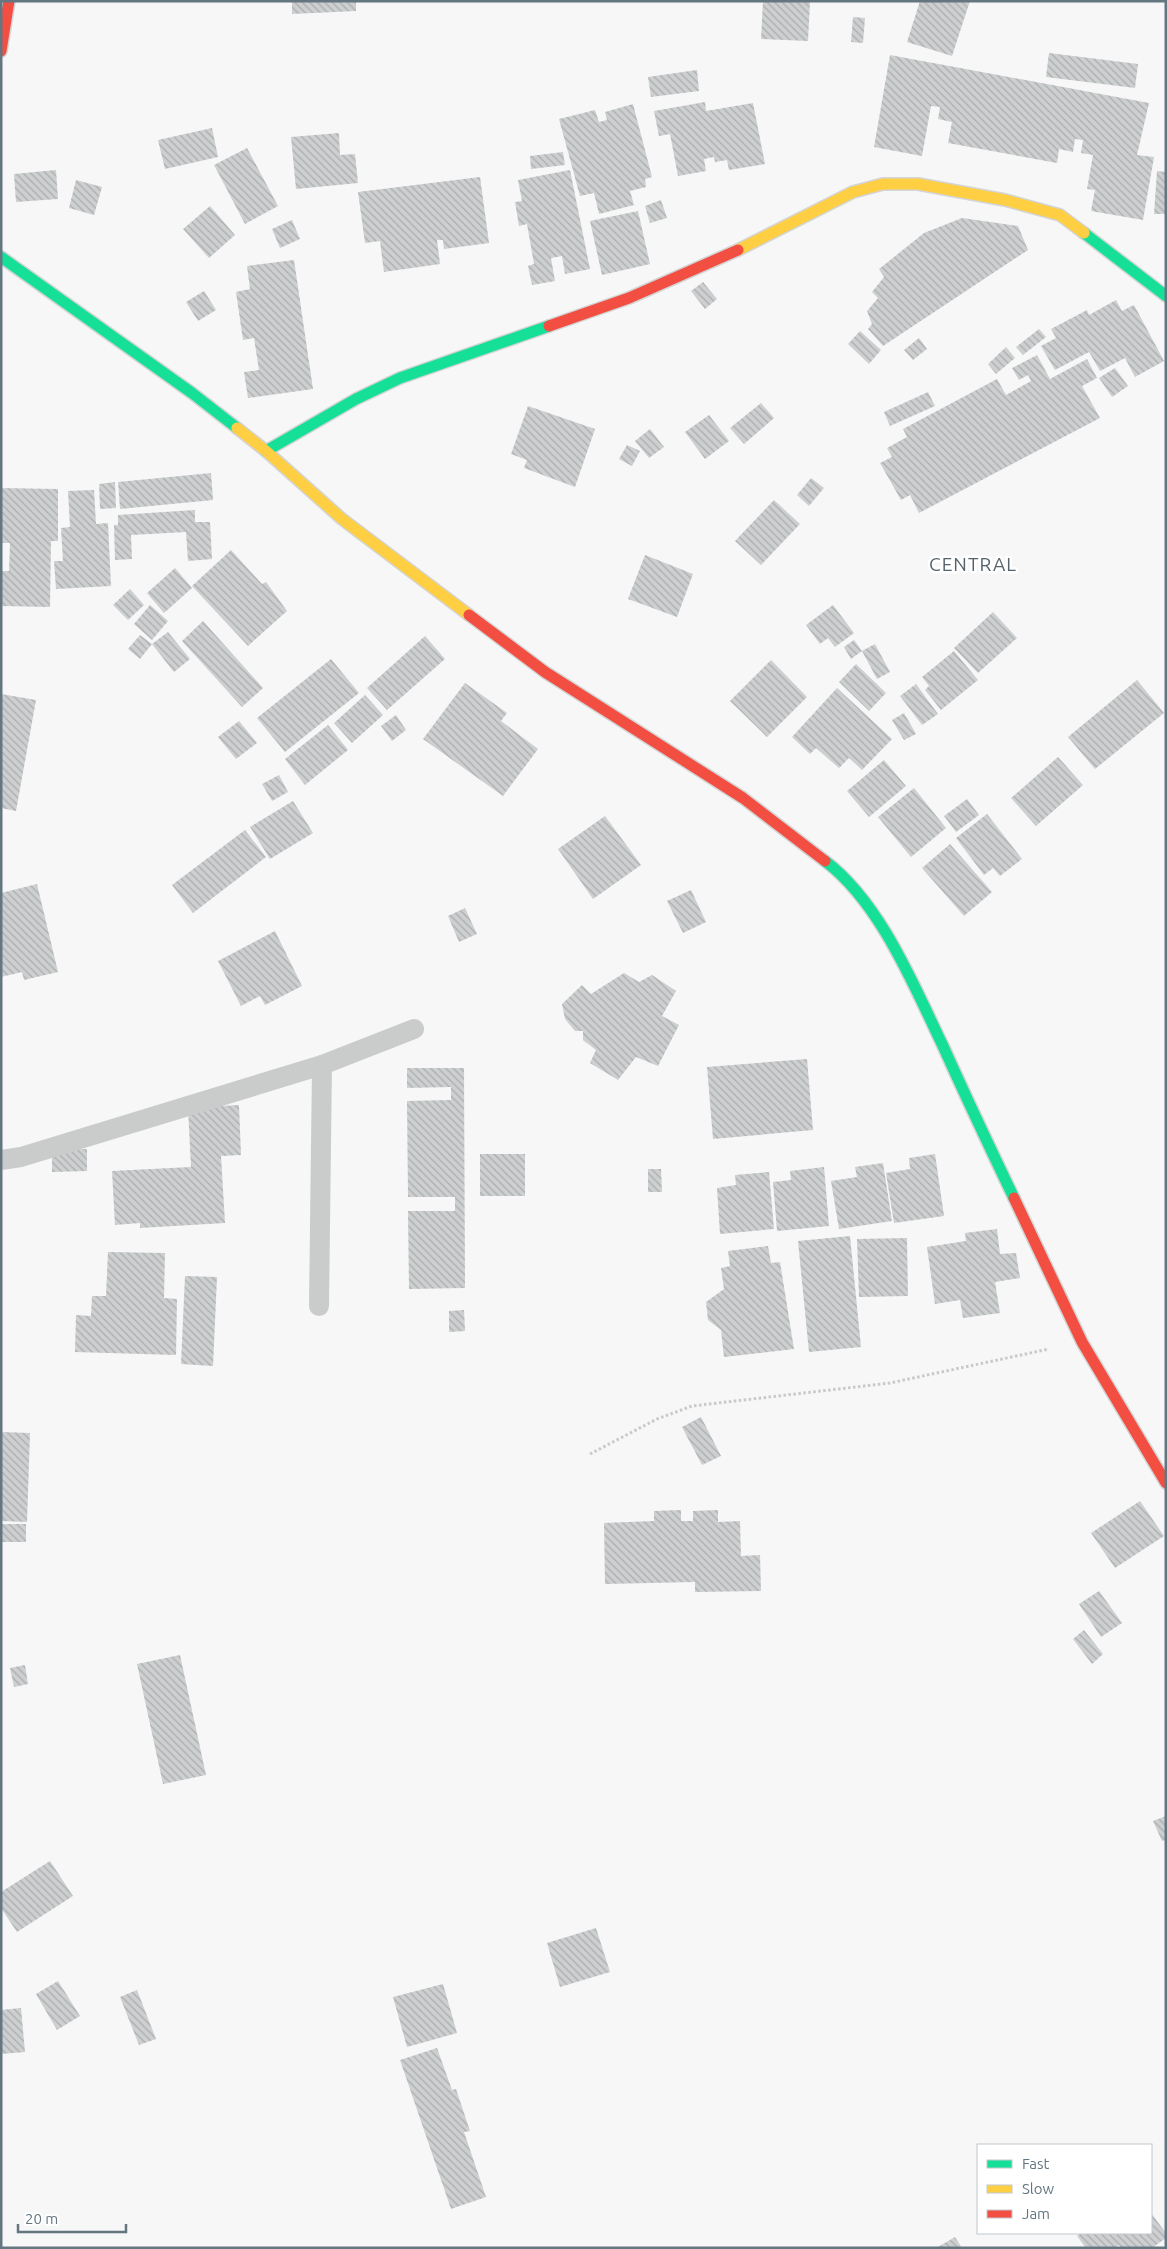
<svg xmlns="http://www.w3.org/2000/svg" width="1167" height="2249" font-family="Ubuntu,sans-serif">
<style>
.building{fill:url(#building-back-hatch)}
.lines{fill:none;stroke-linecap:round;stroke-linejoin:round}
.fast-casing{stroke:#d3d4d5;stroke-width:14}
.slow-casing{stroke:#d3d4d5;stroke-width:14}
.jam-casing{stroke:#d3d4d5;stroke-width:14}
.path{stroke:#c8c9ca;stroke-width:3;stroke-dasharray:2.5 2.5;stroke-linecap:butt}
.lane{stroke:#cacccc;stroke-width:20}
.fast{stroke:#16e098;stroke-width:11}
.slow{stroke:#ffcf43;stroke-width:11}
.jam{stroke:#f24e42;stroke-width:11}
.labels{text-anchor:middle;stroke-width:5;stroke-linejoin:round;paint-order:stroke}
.quarter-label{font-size:19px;letter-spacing:1px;fill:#56636b;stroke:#fff}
</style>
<defs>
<pattern id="building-back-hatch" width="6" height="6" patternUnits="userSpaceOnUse" patternTransform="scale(1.25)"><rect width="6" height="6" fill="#cdcfd0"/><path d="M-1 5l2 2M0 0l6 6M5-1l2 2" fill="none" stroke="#aaadae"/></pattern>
</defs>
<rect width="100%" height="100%" fill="#f7f7f7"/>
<!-- building -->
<g class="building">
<polygon points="292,1 356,1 356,11 292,14"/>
<polygon points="763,1 810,2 808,41 761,39"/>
<polygon points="920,1 970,1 952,56 907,42"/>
<polygon points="853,17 865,18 863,43 851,42"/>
<polygon points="1049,53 1138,64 1135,88 1046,77"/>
<polygon points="890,55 1149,103 1137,155 1154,157 1143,220 1091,211 1095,190 1087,189 1093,155 1081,153 1083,140 1075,139 1073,152 1059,149 1057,163 948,143 952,122 938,119 940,107 931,106 922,156 874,147"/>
<polygon points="697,70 699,91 651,97 648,77"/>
<polygon points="705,102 706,111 753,103 765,164 729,170 727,160 715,162 714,157 704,159 706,171 678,176 670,134 659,136 654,111"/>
<polygon points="633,104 652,177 645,179 646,187 630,191 634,205 599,214 594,193 580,196 559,119 595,110 599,122 607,120 605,112"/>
<polygon points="212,128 218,157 165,169 158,140"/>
<polygon points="339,133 340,155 355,154 358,183 296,189 291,137"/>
<polygon points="247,148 278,206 245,224 214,165"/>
<polygon points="563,152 565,165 531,169 530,156"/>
<polygon points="56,170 58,199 16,202 14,174"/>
<polygon points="570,170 590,269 565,274 562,256 551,258 555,281 532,285 528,266 534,264 527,224 519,226 515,202 522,201 518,180"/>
<polygon points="1157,171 1166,172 1166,214 1154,214"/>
<polygon points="480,177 489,243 444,249 443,240 437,240 440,264 384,272 380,241 365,243 358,192"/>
<polygon points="76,180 102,187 94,215 69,208"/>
<polygon points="661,200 667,218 650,223 645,206"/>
<polygon points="210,206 235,235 209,258 183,229"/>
<polygon points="638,211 650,264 602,275 590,221"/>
<polygon points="962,218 1018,226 1028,250 883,346 868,329 872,324 867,311 878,298 872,292 884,277 879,269 924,233"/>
<polygon points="292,220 300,239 280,248 272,229"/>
<polygon points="294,260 313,389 248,398 244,372 259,370 254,338 243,340 236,292 250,289 247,266"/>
<polygon points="703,282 717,299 705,309 691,291"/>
<polygon points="204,291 216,310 198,321 186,302"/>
<polygon points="1116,300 1122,311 1134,305 1164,361 1135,377 1125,358 1100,371 1089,352 1055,370 1041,346 1056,338 1051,329 1087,310 1089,315"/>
<polygon points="1039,329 1046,337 1023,355 1016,347"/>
<polygon points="860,331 881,350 869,364 848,344"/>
<polygon points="919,338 927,349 913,360 904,350"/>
<polygon points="1006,347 1015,358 996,374 988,364"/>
<polygon points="1037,355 1050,379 1087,359 1097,378 1082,386 1100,418 919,513 910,495 901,500 880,463 892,457 887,448 907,437 903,429 997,379 1006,395 1031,381 1028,375 1019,380 1012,368"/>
<polygon points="1115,368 1128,386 1112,397 1099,378"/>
<polygon points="928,392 935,406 890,426 884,412"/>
<polygon points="761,403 774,418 744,444 730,428"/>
<polygon points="528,406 595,429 575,487 524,468 527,460 511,454"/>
<polygon points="709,415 729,441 705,459 685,432"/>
<polygon points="650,429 664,447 649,458 635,441"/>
<polygon points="627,445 640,451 632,466 619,459"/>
<polygon points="211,473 213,500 120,509 118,482"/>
<polygon points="811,478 824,488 809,506 797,495"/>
<polygon points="115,482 116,508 100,509 99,484"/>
<polygon points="1,488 58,489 58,541 51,541 50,607 1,606 1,571 9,571 10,543 1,543"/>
<polygon points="94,490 96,524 108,523 111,586 56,589 54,561 63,561 61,528 70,527 68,491"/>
<polygon points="774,500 800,524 761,565 735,541"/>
<polygon points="195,510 195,522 210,522 212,559 188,561 186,532 131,535 132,559 115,560 114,525 118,525 118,515"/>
<polygon points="231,550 262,584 266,582 287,611 248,646 192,586"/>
<polygon points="645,555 693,574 677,617 628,599"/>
<polygon points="175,568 192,588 164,613 147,593"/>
<polygon points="130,589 144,605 128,620 113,605"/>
<polygon points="150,605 168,621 152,640 134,624"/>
<polygon points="833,605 854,633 835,647 828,638 820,644 806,625"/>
<polygon points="993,612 1017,638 978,673 954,648"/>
<polygon points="203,621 263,688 242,707 182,641"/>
<polygon points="168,632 190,659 174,672 152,644"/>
<polygon points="140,635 152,644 140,659 128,649"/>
<polygon points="425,636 445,659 387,710 367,688"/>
<polygon points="854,640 862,651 851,659 844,647"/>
<polygon points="875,644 890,672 877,679 862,651"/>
<polygon points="954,651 978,680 941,710 925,690 929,686 922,677"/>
<polygon points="331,659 359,693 285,752 257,718"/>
<polygon points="771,660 807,697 767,737 730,701"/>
<polygon points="856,664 886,693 869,711 839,682"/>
<polygon points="1137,680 1164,713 1095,769 1068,737"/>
<polygon points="465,683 507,713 501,721 538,749 503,796 423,739"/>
<polygon points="916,684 938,714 922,725 900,696"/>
<polygon points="837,688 892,739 862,770 849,758 839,768 816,748 810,754 792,737"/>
<polygon points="1,694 36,700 16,811 1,808"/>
<polygon points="365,695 383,715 352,743 334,723"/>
<polygon points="904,713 916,734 904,740 892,720"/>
<polygon points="396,715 406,730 392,741 381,726"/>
<polygon points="239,721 257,743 236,759 218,737"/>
<polygon points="328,725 348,750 305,785 285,759"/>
<polygon points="1058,757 1083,785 1036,826 1011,798"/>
<polygon points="884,760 906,786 869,817 847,791"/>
<polygon points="279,775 288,792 272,801 262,784"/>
<polygon points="914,788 946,828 911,857 878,817"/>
<polygon points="967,799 979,815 956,832 944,816"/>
<polygon points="293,801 313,833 270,859 250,827"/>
<polygon points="987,814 1022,859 1000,876 993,868 984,875 956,838"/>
<polygon points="605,816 641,865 593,899 558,849"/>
<polygon points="245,830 266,857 193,913 172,885"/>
<polygon points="950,844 992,892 964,916 922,868"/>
<polygon points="37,884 58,972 24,980 22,972 1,977 1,893"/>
<polygon points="691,890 706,922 683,933 667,901"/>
<polygon points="465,908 477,934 459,942 448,916"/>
<polygon points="275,931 302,986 265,1005 260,996 241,1006 218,961"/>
<polygon points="624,973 639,982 652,975 676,991 662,1016 679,1025 658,1066 636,1057 618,1080 590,1063 596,1050 583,1040 583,1031 575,1031 565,1019 562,1004 582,985 591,994"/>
<polygon points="807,1059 813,1130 713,1139 707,1067"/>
<polygon points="407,1068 464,1068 465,1288 409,1289 408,1211 455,1211 455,1197 408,1197 407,1101 451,1100 451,1087 407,1088"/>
<polygon points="239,1105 241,1155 221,1156 225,1223 140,1228 140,1223 115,1225 112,1171 191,1167 188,1108"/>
<polygon points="87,1149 87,1171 52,1172 52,1150"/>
<rect x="480" y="1154" width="45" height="42"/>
<polygon points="935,1154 944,1216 894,1223 886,1173 910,1169 909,1158"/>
<polygon points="883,1163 892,1221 839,1229 831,1181 857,1177 855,1167"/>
<polygon points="824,1167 829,1226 777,1231 773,1182 791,1180 790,1171"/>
<polygon points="648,1169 661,1169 662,1192 648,1192"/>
<polygon points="769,1172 774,1229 720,1234 717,1188 736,1185 735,1175"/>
<polygon points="997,1229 1000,1254 1016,1253 1020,1278 995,1282 1000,1313 963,1318 960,1300 935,1304 927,1247 966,1241 965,1233"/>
<polygon points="850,1236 861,1347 809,1352 798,1241"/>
<polygon points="907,1238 908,1296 859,1297 857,1239"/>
<polygon points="768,1246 771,1263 780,1262 794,1349 724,1357 721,1330 708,1320 706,1302 724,1289 721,1268 730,1266 728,1251"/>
<polygon points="108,1252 165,1253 164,1298 177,1299 176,1355 75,1352 76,1315 91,1316 92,1296 106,1296"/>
<polygon points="185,1276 217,1277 213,1366 181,1364"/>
<polygon points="464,1310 465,1331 449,1332 449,1311"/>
<polygon points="701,1417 721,1456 702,1465 682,1427"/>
<polygon points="1,1432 30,1433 27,1522 1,1521"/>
<polygon points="1140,1501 1164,1536 1115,1568 1091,1533"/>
<polygon points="681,1510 681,1521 693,1521 693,1511 718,1510 718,1522 740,1521 741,1556 760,1555 761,1591 695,1592 695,1582 605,1584 604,1523 654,1521 654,1511"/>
<rect x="1" y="1524" width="25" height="18"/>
<polygon points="1099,1591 1122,1623 1101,1637 1079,1604"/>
<polygon points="1084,1630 1103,1654 1092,1664 1073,1639"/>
<polygon points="180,1655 206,1775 163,1784 137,1664"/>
<polygon points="25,1665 28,1684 14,1687 10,1668"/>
<polygon points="1166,1816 1166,1840 1162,1841 1153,1821"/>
<polygon points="50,1861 73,1896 17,1932 1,1908 1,1892"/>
<polygon points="596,1928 610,1972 560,1987 547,1943"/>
<polygon points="58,1981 80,2016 57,2030 36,1994"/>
<polygon points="443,1984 457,2033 407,2047 393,1997"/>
<polygon points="137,1990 156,2039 139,2045 120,1997"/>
<polygon points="21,2008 25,2052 1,2054 1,2010"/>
<polygon points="437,2048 452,2090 456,2089 470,2131 464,2132 486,2197 451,2209 400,2060"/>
<polygon points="1151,2213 1166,2233 1166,2238 1152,2248 1121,2248 1119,2245 1115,2248 1086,2248 1077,2236 1081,2233 1151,2233"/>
<polygon points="955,2237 962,2248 936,2248"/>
</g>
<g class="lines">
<defs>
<g id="fast">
<polyline points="1084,233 1166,296"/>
<polyline points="1,257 192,393 237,428"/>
<polyline points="266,451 356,399 400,378 549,326"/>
<path d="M 825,861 C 880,902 914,986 943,1046 C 966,1097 990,1148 1014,1198"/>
</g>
<g id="slow">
<polyline points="738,250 853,192 883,184 918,184 1005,200 1060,215 1084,233"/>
<polyline points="237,428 266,451 342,519 469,615"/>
</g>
<g id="jam">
<polyline points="1,51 9,1"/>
<polyline points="549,326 629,298 738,250"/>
<polyline points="469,615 545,672 743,798 825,861"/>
<polyline points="1014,1198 1082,1342 1166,1483"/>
</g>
</defs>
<!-- fast casing -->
<use href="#fast" class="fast-casing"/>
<!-- slow casing -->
<use href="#slow" class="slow-casing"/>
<!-- jam casing -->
<use href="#jam" class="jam-casing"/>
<!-- path -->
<polyline class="path" points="590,1454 657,1419 692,1406 890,1383 1049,1349"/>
<!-- lane -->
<g class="lane">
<polyline points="1,1160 21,1157 322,1065 414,1029"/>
<polyline points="319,1306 322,1065"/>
</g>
<!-- fast -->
<use href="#fast" class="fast"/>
<!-- slow -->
<use href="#slow" class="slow"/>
<!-- jam -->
<use href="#jam" class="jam"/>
</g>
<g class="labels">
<!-- quarter labels -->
<g class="quarter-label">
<text x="973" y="571">CENTRAL</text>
</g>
</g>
<!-- border -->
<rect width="1167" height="2249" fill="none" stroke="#647680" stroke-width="5"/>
<!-- legend -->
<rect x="977" y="2144" width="175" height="90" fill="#ffffff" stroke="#c1c8cc"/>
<rect x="987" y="2160" width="25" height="8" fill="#16e098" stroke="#c1c8cc"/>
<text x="1022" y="2169" font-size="15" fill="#647680">Fast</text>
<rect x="987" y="2185" width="25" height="8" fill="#ffcf43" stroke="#c1c8cc"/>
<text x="1022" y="2194" font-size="15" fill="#647680">Slow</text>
<rect x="987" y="2210" width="25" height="8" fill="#f24e42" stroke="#c1c8cc"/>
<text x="1022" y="2219" font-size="15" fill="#647680">Jam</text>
<!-- scale -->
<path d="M18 2224v8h108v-8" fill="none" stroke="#647680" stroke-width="2.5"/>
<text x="25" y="2224" font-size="15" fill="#647680" stroke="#ffffff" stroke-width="4" paint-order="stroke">20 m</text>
</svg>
